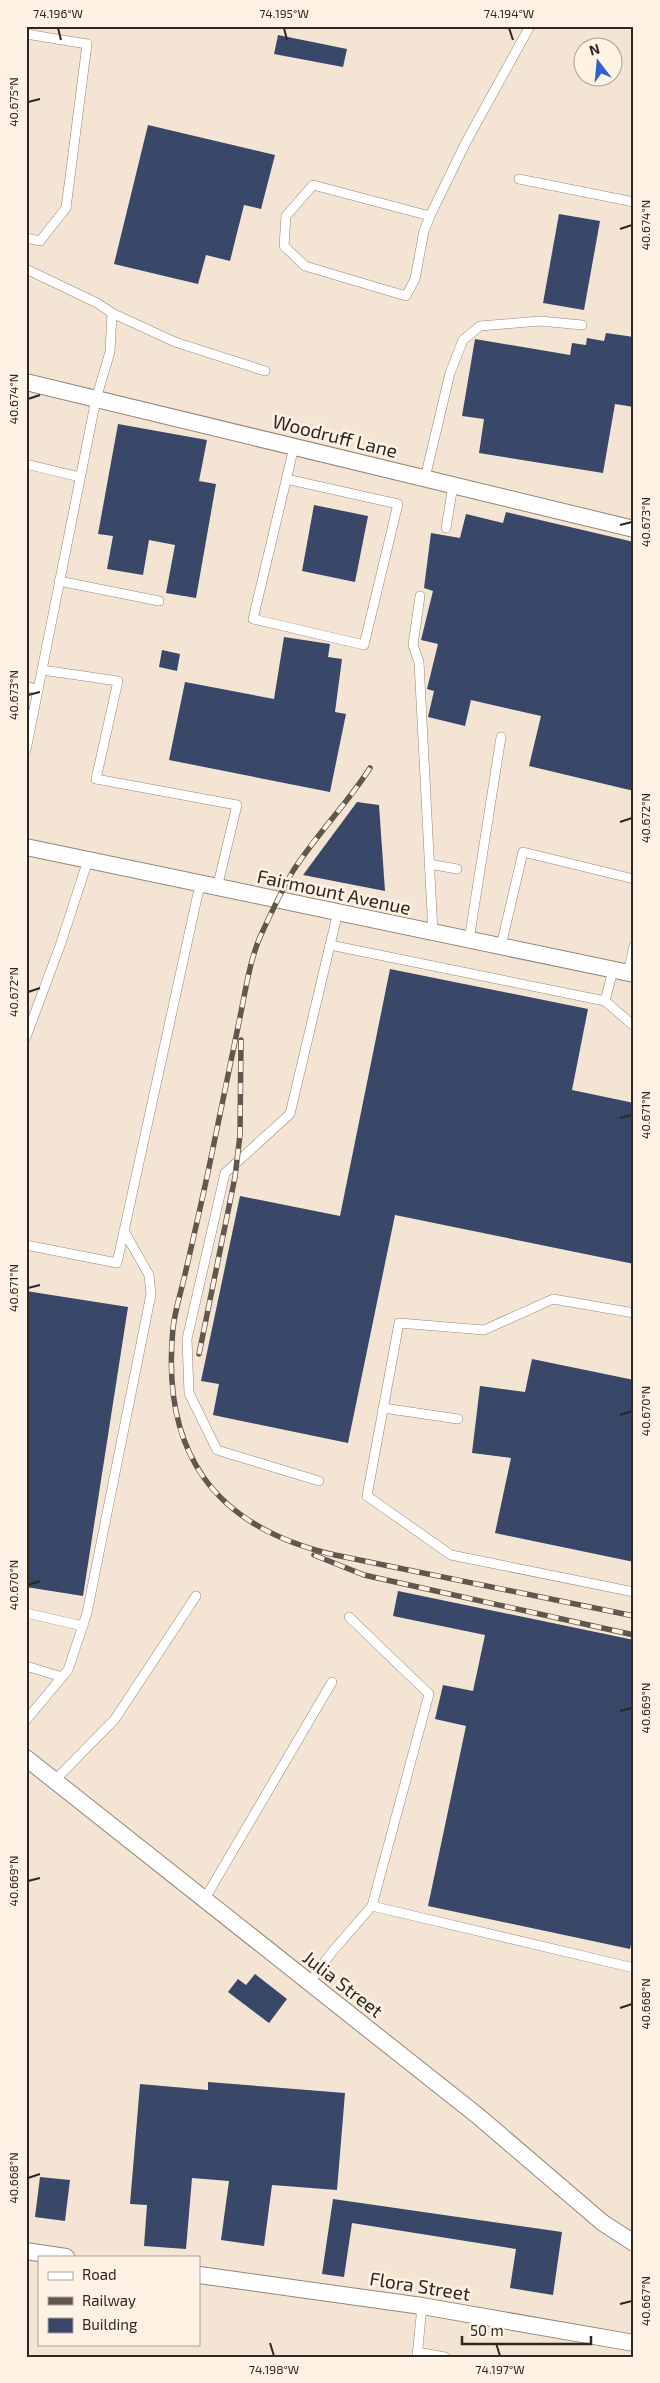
<svg xmlns="http://www.w3.org/2000/svg" width="660" height="2383" font-family="'Exo 2',sans-serif">
<style>
.building{fill:#394868}
.lines{fill:none;stroke-linecap:round;stroke-linejoin:round}
.lane-casing{stroke:#958677;stroke-width:10}
.street-casing{stroke:#958677;stroke-width:18}
.lane{stroke:#fff;stroke-width:9}
.street{stroke:#fff;stroke-width:16}
.rail-casing{stroke:#60574e;stroke-width:5.5}
.rail{stroke:#fef2e4;stroke-width:4;stroke-dasharray:11;stroke-linecap:butt}
.ticks{fill:none;stroke:#2d2721;stroke-width:2}
.labels{text-anchor:middle;stroke-width:5;stroke-linejoin:round;paint-order:stroke}
.street-label{font-size:19px;fill:#2d2721;stroke:#fef2e4}
.neatline{fill:none;stroke:#2d2721;stroke-width:2}
.ticks-label{font-size:12px;text-anchor:middle;fill:#2d2721}
</style>
<rect width="100%" height="100%" fill="#f4e4d3"/>
<!-- building -->
<g class="building">
<polygon points="278,35 347,49 343,67 274,54"/>
<polygon points="148,125 275,155 261,209 244,205 230,261 206,255 198,284 114,264"/>
<polygon points="559,214 600,221 584,310 543,303"/>
<polygon points="606,333 634,337 634,407 615,404 603,473 479,453 484,419 462,416 475,339 570,355 572,343 586,345 587,338 604,341"/>
<polygon points="118,424 207,440 199,481 216,484 196,598 166,593 175,545 149,540 143,575 107,569 113,536 98,534"/>
<polygon points="314,505 368,516 355,582 302,571"/>
<polygon points="506,512 634,542 634,791 529,766 541,716 471,700 465,726 428,717 434,691 427,689 438,644 421,640 433,591 424,588 431,533 460,538 466,514 503,523"/>
<polygon points="284,637 330,644 328,657 342,659 335,712 346,714 330,792 169,760 185,682 274,699"/>
<polygon points="162,650 180,654 177,671 159,667"/>
<polygon points="357,802 379,805 385,891 303,875"/>
<polygon points="390,969 588,1009 572,1090 634,1103 634,1264 395,1215 348,1443 213,1415 219,1384 201,1381 240,1196 340,1216"/>
<polygon points="26,1291 128,1307 83,1596 26,1587"/>
<polygon points="532,1359 634,1380 634,1562 495,1533 511,1458 472,1453 480,1386 525,1392"/>
<polygon points="398,1591 634,1640 634,1933 630,1949 428,1906 466,1726 435,1719 443,1685 473,1691 485,1635 393,1616"/>
<polygon points="255,1974 287,1999 269,2023 228,1992 238,1979 246,1985"/>
<polygon points="208,2082 345,2093 337,2190 272,2185 264,2246 221,2240 229,2181 192,2178 186,2249 144,2246 147,2205 130,2204 140,2084 208,2090"/>
<polygon points="40,2177 70,2180 65,2221 35,2217"/>
<polygon points="333,2199 562,2232 553,2295 510,2288 516,2249 352,2223 344,2277 322,2274"/>
</g>
<g class="lines">
<defs>
<g id="lane">
<polyline points="26,34 87,44 66,208 40,241 26,238"/>
<polyline points="519,179 634,202"/>
<polyline points="430,216 313,185 286,216 284,246 305,266 406,296 415,279 424,231 430,216 466,142 530,26"/>
<polyline points="26,269 97,303 112,313 110,352 96,399 26,750"/>
<polyline points="112,313 175,342 265,371"/>
<polyline points="26,464 80,477"/>
<polyline points="425,478 450,373 463,340 480,326 540,321 582,325"/>
<polyline points="286,479 398,504 364,645 253,619 294,447"/>
<polyline points="446,528 453,485"/>
<polyline points="59,581 159,601"/>
<polyline points="420,596 413,645 419,662 433,933"/>
<polyline points="42,670 118,681 96,779 237,805 217,888"/>
<polyline points="26,686 38,690"/>
<polyline points="429,864 457,869"/>
<polyline points="338,912 330,945 605,1001"/>
<polyline points="469,940 501,737"/>
<polyline points="501,946 523,852 634,879"/>
<polyline points="613,970 605,1001 634,1026"/>
<polyline points="628,973 634,946"/>
<polyline points="26,1037 61,943 88,860"/>
<polyline points="26,1245 117,1263 200,884"/>
<polyline points="634,1313 553,1299 484,1330 399,1323 367,1496 451,1555 634,1592"/>
<polyline points="383,1408 458,1419"/>
<polyline points="319,1481 217,1450 189,1393 187,1339 225,1173 290,1114 330,945"/>
<polyline points="26,1613 83,1626"/>
<polyline points="26,1666 62,1677"/>
<polyline points="26,1720 68,1670 87,1613 151,1294 149,1275 124,1231"/>
<polyline points="54,1781 115,1719 196,1596"/>
<polyline points="204,1900 332,1682"/>
<polyline points="372,1906 634,1968"/>
<polyline points="309,1983 332,1952 372,1906 429,1694 349,1617"/>
<polyline points="417,2352 445,2357"/>
<polyline points="417,2357 422,2306"/>
</g>
<g id="street">
<polyline points="26,382 634,529"/>
<polyline points="26,847 634,974"/>
<polyline points="26,1758 478,2116 603,2223 634,2243"/>
<polyline points="26,2251 66,2257"/>
<polyline points="199,2275 422,2306 634,2343"/>
</g>
</defs>
<!-- lane casing -->
<use href="#lane" class="lane-casing"/>
<!-- street casing -->
<use href="#street" class="street-casing"/>
<!-- lane -->
<use href="#lane" class="lane"/>
<!-- street -->
<use href="#street" class="street"/>
<defs>
<g id="rail">
<path d="M 370,768 C 347,804 316,835 293,871 C 281,892 270,915 260,937 C 249,963 245,994 239,1022 C 230,1065 221,1109 212,1153 C 204,1192 195,1231 186,1270 C 182,1289 175,1309 173,1328 C 161,1452 213,1527 335,1555 L 634,1616"/>
<polyline points="199,1354 235,1177 240,1135 241,1040"/>
<polyline points="314,1555 364,1575 634,1635"/>
</g>
</defs>
<!-- rail casing -->
<use href="#rail" class="rail-casing"/>
<!-- rail -->
<use href="#rail" class="rail"/>
</g>
<!-- ticks -->
<path class="ticks" d="M 58,28 L 61,40M 284,28 L 287,40M 509,28 L 513,40M 28,102 L 40,99M 620,229 L 632,225M 28,399 L 40,395M 620,525 L 632,522M 28,695 L 40,692M 620,822 L 632,818M 28,992 L 40,988M 620,1118 L 632,1115M 28,1288 L 40,1285M 620,1415 L 632,1411M 28,1585 L 40,1581M 620,1711 L 632,1708M 28,1881 L 40,1878M 620,2008 L 632,2004M 28,2178 L 40,2174M 620,2304 L 632,2301M 270,2343 L 274,2356M 496,2343 L 500,2356"/>
<g class="labels">
<!-- street labels -->
<g class="street-label">
<text transform="translate(335 436) rotate(14)" y="7">Woodruff Lane</text>
<text transform="translate(334 892) rotate(12)" y="7">Fairmount Avenue</text>
<text transform="translate(343 1984) rotate(38)" y="7">Julia Street</text>
<text transform="translate(420 2286) rotate(9)" y="7">Flora Street</text>
</g>
</g>
<!-- border -->
<rect width="660" height="2383" fill="none" stroke="#fef2e4" stroke-width="55"/>
<!-- legend -->
<rect x="38" y="2256" width="162" height="90" fill="#fef2e4" stroke="#aaa196"/>
<rect x="48" y="2272" width="25" height="8" fill="#ffffff" stroke="#aaa196"/>
<text x="82" y="2280" font-size="15" fill="#2d2721">Road</text>
<rect x="48" y="2297" width="25" height="8" fill="#60574e" stroke="#aaa196"/>
<text x="82" y="2306" font-size="15" fill="#2d2721">Railway</text>
<rect x="48" y="2318" width="25" height="15" fill="#394868" stroke="#aaa196"/>
<text x="82" y="2330" font-size="15" fill="#2d2721">Building</text>
<!-- north arrow -->
<g transform="translate(598 62) rotate(344)"><circle r="24" fill="#fef2e4" stroke="#aaa196"/>
<path d="M0-4L9 19L0 12L-9 19Z" fill="#3461d1"/>
<text y="-8" font-size="14" font-weight="bold" text-anchor="middle" fill="#2d2721">N</text>
</g>
<!-- scale -->
<path d="M462 2336v8h129v-8" fill="none" stroke="#2d2721" stroke-width="2.5"/>
<text x="470" y="2336" font-size="15" fill="#2d2721" stroke="#fef2e4" stroke-width="4" paint-order="stroke">50 m</text>
<rect x="28" y="28" width="604" height="2328" class="neatline"/>
<g class="ticks-label">
<text x="58" y="18">74.196°W</text>
<text x="284" y="18">74.195°W</text>
<text x="509" y="18">74.194°W</text>
<text transform="translate(14 102) rotate(-90)" y="4">40.675°N</text>
<text transform="translate(646 225) rotate(-90)" y="4">40.674°N</text>
<text transform="translate(14 399) rotate(-90)" y="4">40.674°N</text>
<text transform="translate(646 522) rotate(-90)" y="4">40.673°N</text>
<text transform="translate(14 695) rotate(-90)" y="4">40.673°N</text>
<text transform="translate(646 818) rotate(-90)" y="4">40.672°N</text>
<text transform="translate(14 992) rotate(-90)" y="4">40.672°N</text>
<text transform="translate(646 1115) rotate(-90)" y="4">40.671°N</text>
<text transform="translate(14 1288) rotate(-90)" y="4">40.671°N</text>
<text transform="translate(646 1411) rotate(-90)" y="4">40.670°N</text>
<text transform="translate(14 1585) rotate(-90)" y="4">40.670°N</text>
<text transform="translate(646 1708) rotate(-90)" y="4">40.669°N</text>
<text transform="translate(14 1881) rotate(-90)" y="4">40.669°N</text>
<text transform="translate(646 2004) rotate(-90)" y="4">40.668°N</text>
<text transform="translate(14 2178) rotate(-90)" y="4">40.668°N</text>
<text transform="translate(646 2301) rotate(-90)" y="4">40.667°N</text>
<text x="274" y="2374">74.198°W</text>
<text x="500" y="2374">74.197°W</text>
</g>
</svg>
